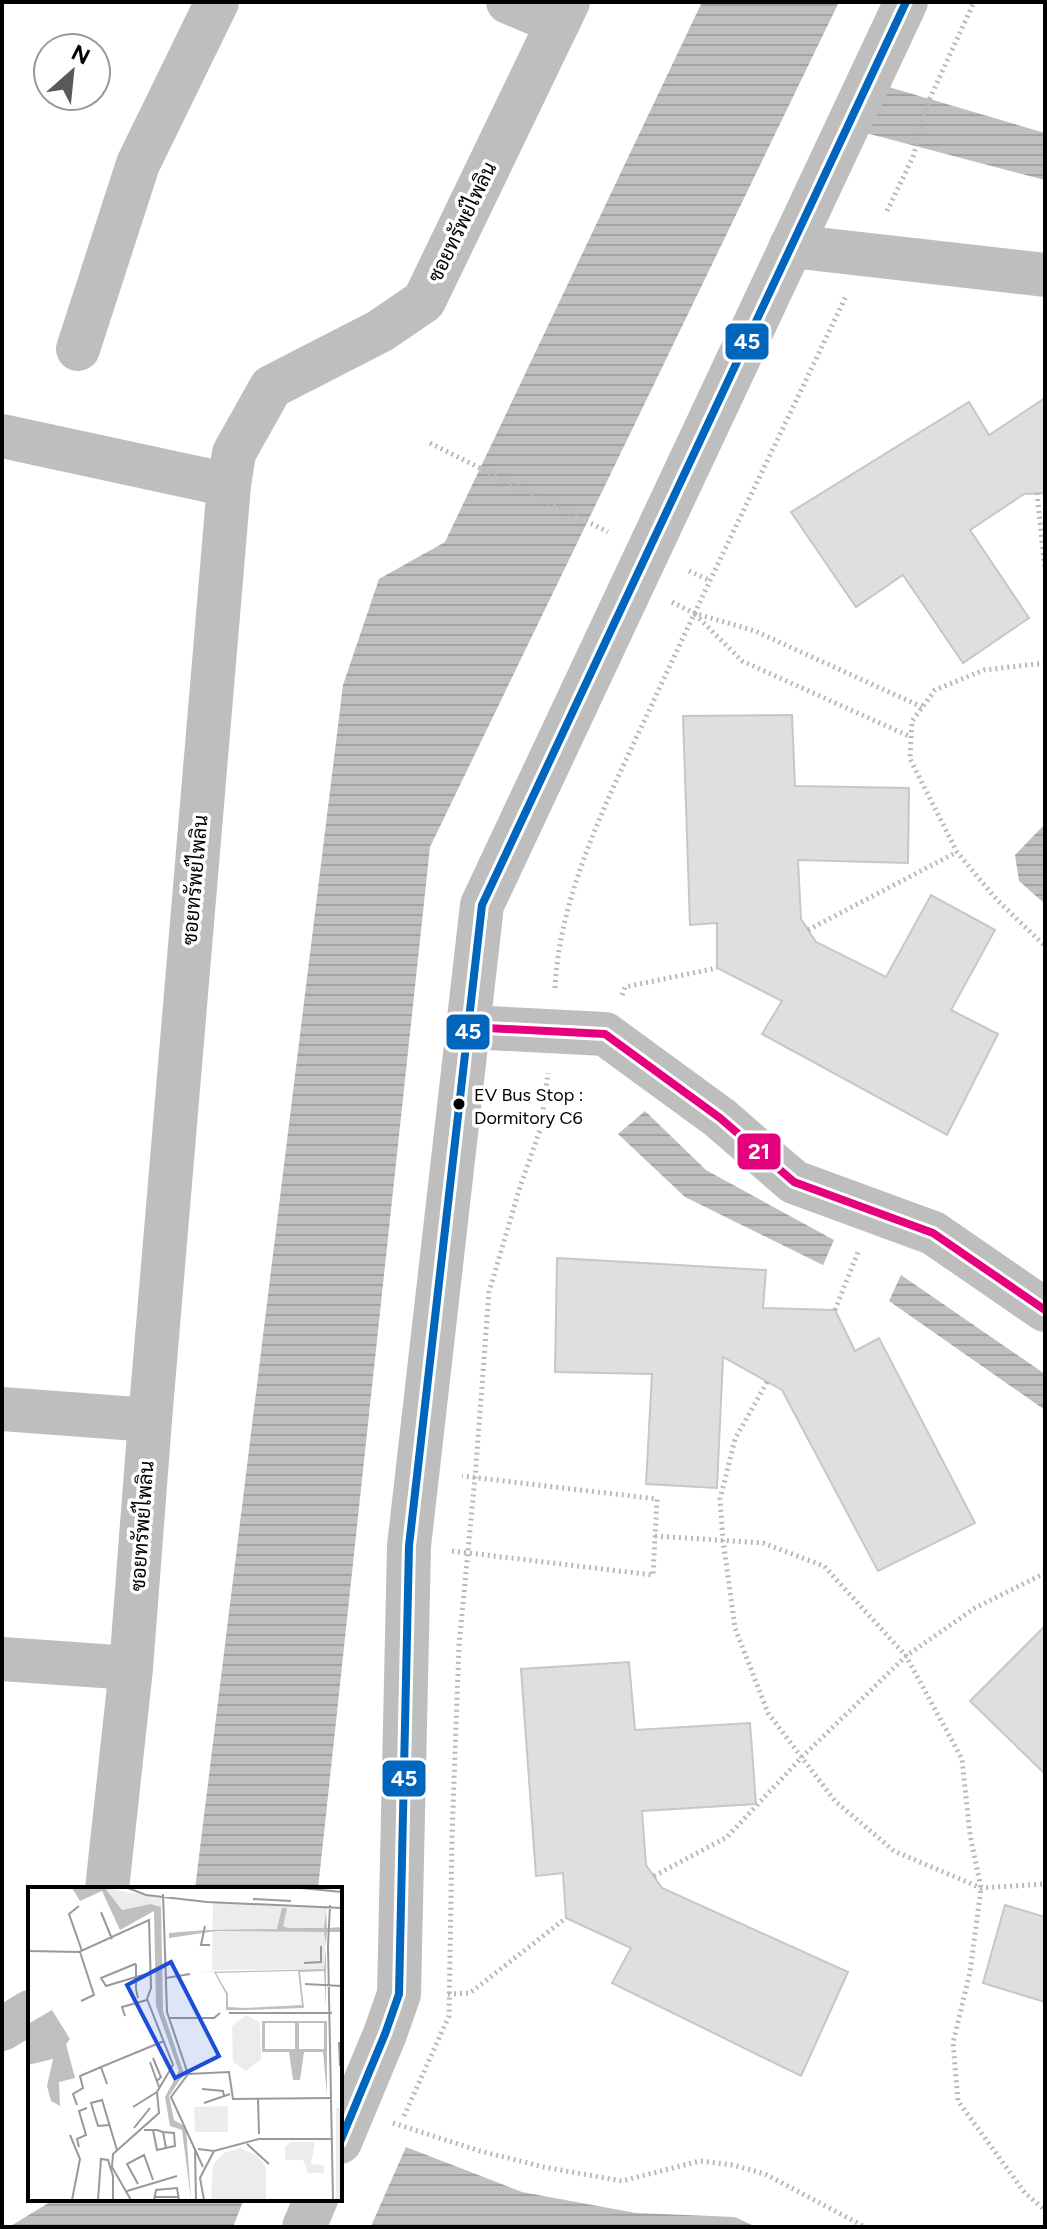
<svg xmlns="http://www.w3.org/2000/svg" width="1047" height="2229" font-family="Figtree,Sarabun,sans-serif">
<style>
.water{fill:url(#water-rules)}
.building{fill:#dfdfdf;stroke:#c7c7c7;stroke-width:2}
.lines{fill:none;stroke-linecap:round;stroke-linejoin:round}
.path{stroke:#b9b9b9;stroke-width:5;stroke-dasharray:2 4;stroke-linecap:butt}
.minor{stroke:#bebebe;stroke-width:44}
.bus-1-casing{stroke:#fff;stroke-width:14}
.bus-2-casing{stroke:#fff;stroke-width:14}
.bus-1{stroke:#0065bd;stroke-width:8}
.bus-2{stroke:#e5007d;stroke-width:8}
.bus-dot{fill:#000;stroke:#fff;stroke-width:3}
.labels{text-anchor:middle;stroke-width:7;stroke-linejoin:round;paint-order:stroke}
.bus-label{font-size:18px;fill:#000;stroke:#fff;text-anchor:start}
.street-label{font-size:20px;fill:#000;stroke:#fff}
.inset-river{fill:none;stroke:#bfbfbf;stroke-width:4}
.inset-road{fill:none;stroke:#999;stroke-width:2}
.view{fill:#1d4ed8;fill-opacity:0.15;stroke:#1d4ed8;stroke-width:4}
.inset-edge{fill:none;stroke:#000;stroke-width:4}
.line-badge{stroke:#fff;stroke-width:3}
.badge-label{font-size:22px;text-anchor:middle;font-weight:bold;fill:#fff}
</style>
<defs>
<pattern id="water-rules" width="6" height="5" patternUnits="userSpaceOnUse" patternTransform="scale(2)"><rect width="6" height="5" fill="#bfbfbf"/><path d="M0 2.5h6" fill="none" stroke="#a2a2a2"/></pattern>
</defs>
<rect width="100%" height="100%" fill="#fff"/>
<!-- water -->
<g class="water">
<polygon points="702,2 839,2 430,847 318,1889 195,1889 343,685 379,579 445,542"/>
<polygon points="882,85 1045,133 1045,180 862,132"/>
<polygon points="1045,824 1045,904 1019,881 1015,855"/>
<polygon points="645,1111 706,1170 834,1240 823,1265 685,1197 618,1134"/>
<polygon points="901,1275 1045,1374 1045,1410 889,1301"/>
<polygon points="406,2147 522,2192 636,2213 735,2217 756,2227 373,2227 371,2226"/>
<polygon points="55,2199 244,2199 233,2227 9,2227"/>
</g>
<!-- building -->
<g class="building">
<polygon points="1045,398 1045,493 1024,494 970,530 1029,618 963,663 903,575 856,607 791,512 969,402 989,435"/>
<polygon points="792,715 795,786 909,788 908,863 798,860 801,919 816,942 886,977 931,895 995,930 951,1010 998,1034 947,1135 762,1034 782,1001 717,968 717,923 690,925 683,716"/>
<polygon points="557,1258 766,1270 763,1308 835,1310 855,1351 879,1338 975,1523 878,1571 782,1390 723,1357 717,1488 646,1484 652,1374 555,1372"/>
<polygon points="1045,1626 1045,1774 970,1701"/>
<polygon points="629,1662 635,1730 750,1723 756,1804 642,1811 646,1865 662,1888 848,1972 801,2076 612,1983 631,1948 566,1918 563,1873 536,1876 521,1669"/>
<polygon points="1005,1905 1045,1917 1045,2002 983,1983"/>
</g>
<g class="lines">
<!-- path -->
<g class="path">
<polyline points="887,211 913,157 930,98 974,2"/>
<polyline points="430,443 608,532"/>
<polyline points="1037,493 1045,569"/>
<polyline points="689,571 709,580"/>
<polyline points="672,602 694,613 755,631 922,707"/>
<polyline points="695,614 742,661 911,737"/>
<polyline points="1045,663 984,670 935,690 912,721 910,759 957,852 997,900 1045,946"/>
<polyline points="808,930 957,852"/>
<path d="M 555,988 C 560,889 612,791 653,702 C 716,566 782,431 846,296"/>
<polyline points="622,995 625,987 717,968"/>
<polyline points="835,1310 858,1252"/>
<polyline points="767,1382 735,1439 720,1499 723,1540 735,1628 768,1713 835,1801 894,1851 981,1888 1045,1884"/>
<polyline points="655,1536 763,1543 824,1566 906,1656 962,1759 970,1835 981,1888 970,1972 953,2043 958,2101 1025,2193 1045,2210"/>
<polyline points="452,1551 653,1575 657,1499 462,1476"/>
<polyline points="654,1876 727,1837 802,1757 906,1656 975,1608 1045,1573"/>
<polyline points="448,1994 470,1993 566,1918"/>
<polyline points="404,2116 449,2016 452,1836 459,1645 475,1478 489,1292 520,1187 541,1127 548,1073"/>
<polyline points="393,2123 480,2151 544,2167 622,2181 700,2161 733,2165 765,2174 865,2227"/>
</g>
<!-- minor -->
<g class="minor">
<polyline points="508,2 558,23"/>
<polyline points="791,246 1045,275"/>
<polyline points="78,349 138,164 217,2"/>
<polyline points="2,436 229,485"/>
<polyline points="468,1027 605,1034 720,1118 794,1182 933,1233 1045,1310"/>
<polyline points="2,1409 150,1420"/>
<polyline points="2,1659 131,1668"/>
<polyline points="107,1889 131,1668 150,1420 229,485 234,453 271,387 380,331 424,301 568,2"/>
<polyline points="2,2029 30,2012"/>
<polyline points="340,2142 385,2034 399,1994 409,1546 482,905 906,2"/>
<polyline points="304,2227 316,2199"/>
</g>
<defs>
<polyline id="bus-1" points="340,2142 385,2034 399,1994 409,1546 482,905 906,2"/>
<polyline id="bus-2" points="468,1027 605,1034 720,1118 794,1182 933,1233 1045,1310"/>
</defs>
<!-- bus-1 casing -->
<use href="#bus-1" class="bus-1-casing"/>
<!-- bus-2 casing -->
<use href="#bus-2" class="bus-2-casing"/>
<!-- bus-1 -->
<use href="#bus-1" class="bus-1"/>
<!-- bus-2 -->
<use href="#bus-2" class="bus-2"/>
</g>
<!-- markers -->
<circle class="bus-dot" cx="459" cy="1104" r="7"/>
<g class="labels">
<!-- bus labels -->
<g class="bus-label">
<text x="474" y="1101">EV Bus Stop :<tspan x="474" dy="23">Dormitory C6</tspan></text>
</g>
<!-- street labels -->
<g class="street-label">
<text transform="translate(462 222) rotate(-64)" y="7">ซอยทรัพย์ไพลิน</text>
<text transform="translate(195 880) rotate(-85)" y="7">ซอยทรัพย์ไพลิน</text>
<text transform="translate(142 1526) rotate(-86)" y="7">ซอยทรัพย์ไพลิน</text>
</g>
</g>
<!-- overview -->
<g transform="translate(28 1887)">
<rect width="314" height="314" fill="#fff"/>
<path d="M 218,128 L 232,135 L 233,172 L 218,184 L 205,175 L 204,139 ZM 200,219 L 200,245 L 167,245 L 166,220 ZM 308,221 L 314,221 L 314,312 L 308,312 ZM 263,255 L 287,255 L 283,277 L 296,278 L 296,286 L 280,286 L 275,273 L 257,273 L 257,259 ZM 212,261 L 230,269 L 238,281 L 238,313 L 183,313 L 185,278 L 196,266 Z" fill="#ececec"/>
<path d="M 77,1 L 133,11 L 133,20 L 123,17 L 94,23 ZM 185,16 L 299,21 L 296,82 L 184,83 Z" fill="#ececec"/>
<path d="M 44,1 L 77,1 L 94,23 L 123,17 L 133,20 L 135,124 L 156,187 L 141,209 L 146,233 L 158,240 L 163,313 L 154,243 L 142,239 L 137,210 L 151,184 L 128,119 L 126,24 L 92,43 L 74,4 L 52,14 ZM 254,21 L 259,21 L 255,39 L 260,41 L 296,41 L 298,25 L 299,41 L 314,40 L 314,45 L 299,45 L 298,58 L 296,45 L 189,44 L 141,51 L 141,46 L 178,43 L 249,42 ZM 298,61 L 298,121 L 296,84 L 272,85 L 276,121 L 218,123 L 198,123 L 198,107 L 186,85 L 171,85 L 296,82 ZM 270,84 L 274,118 L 217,121 L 200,120 L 200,107 L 188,86 ZM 24,123 L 42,152 L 38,157 L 47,191 L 31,195 L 32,219 L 23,214 L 19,199 L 25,172 L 0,178 L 0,137 ZM 234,134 L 299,134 L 299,208 L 295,165 L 276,165 L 272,193 L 265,193 L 261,165 L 234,165 ZM 237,136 L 296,136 L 296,162 L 237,162 Z" fill="#bfbfbf" fill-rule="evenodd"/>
<path class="inset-river" d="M 269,136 L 269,162"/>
<path class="inset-road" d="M 100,1 L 118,8 L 179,15 L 314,21M 273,1 L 314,5M 135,7 L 139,125 L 160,187 L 143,210 L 175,280M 225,12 L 263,14M 51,19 L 41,27 L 54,64M 73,25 L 84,52M 177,39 L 173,58 L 182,58M 300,59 L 305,313M 300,59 L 302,18M 0,64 L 51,65 L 121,33 L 123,101 L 119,112 L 145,178 L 129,205 L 131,226 L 85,267 L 84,280 L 103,313M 52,65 L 66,108 L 53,114M 276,76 L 293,75 L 293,59M 138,91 L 162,87M 277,97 L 314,99M 110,111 L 108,102 L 108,78 L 107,77 L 73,91 L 78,99 L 108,90 L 115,88 L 123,87M 201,126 L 304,126M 97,129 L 94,120 L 119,113M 141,131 L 186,131 L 192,126M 311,155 L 312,179M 125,171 L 133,190 L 129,194M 122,175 L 131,200M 160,187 L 201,185 L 205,212 L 304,211M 79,197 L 73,180 L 136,154M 174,202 L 195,204 L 196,209M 230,212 L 231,247M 176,216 L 202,207M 49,218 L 45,207 L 55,201 L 52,189 L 73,180M 105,220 L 129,205M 81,238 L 70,239 L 63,216 L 74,213 L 89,263M 106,241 L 122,221M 116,243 L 129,243 L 135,245 L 138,261 L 129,263 L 125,243M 135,245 L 146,246 L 147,259 L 138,261M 42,248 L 52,272 L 44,313M 219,257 L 241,277M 51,260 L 49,252 L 58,248 L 51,224 L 59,221M 167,261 L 168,313M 170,262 L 186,264 L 231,252 L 305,252M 110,297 L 99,277 L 116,268 L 125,293M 99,304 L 149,289M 126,310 L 151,310M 70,313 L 73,272 L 80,273 L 85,289 L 85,313M 126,313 L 128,303 L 149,301 L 151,313M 176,313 L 172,291 L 186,264"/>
<path class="view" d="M 143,75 L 191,169 L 147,191 L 99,98 Z"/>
<rect width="314" height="314" class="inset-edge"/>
</g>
<g class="line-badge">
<rect x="724" y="322" width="46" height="39" rx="8" fill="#0065bd"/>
<rect x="445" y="1013" width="46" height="38" rx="8" fill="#0065bd"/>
<rect x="736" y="1132" width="46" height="39" rx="8" fill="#e5007d"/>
<rect x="381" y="1759" width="46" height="39" rx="8" fill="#0065bd"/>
</g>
<g class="badge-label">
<text x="747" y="349">45</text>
<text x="468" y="1039">45</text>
<text x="759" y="1159">21</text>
<text x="404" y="1786">45</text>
</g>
<!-- border -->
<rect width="1047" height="2229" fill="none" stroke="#000000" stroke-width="8"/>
<!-- north arrow -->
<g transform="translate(72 72) rotate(27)"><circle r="38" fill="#ffffff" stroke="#999999" stroke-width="2"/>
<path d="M0-6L14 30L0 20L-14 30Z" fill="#595959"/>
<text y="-12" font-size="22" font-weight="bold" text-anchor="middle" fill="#000000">N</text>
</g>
</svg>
